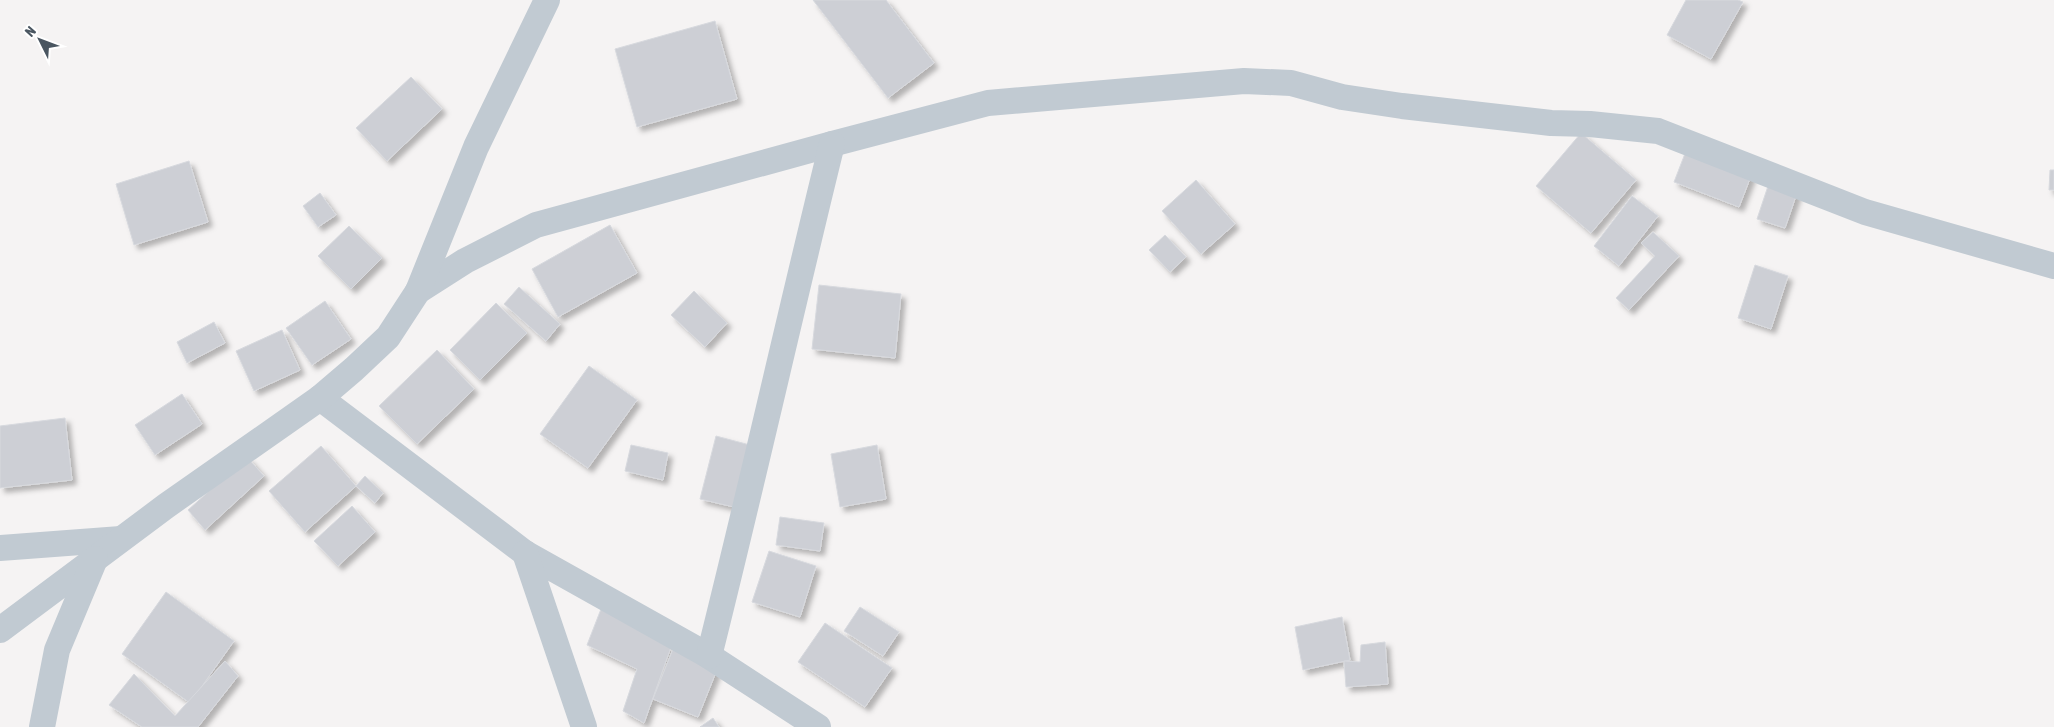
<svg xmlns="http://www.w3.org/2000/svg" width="2054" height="727" font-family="'Asap Condensed',sans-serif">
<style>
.building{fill:#cdcfd5;stroke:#d7d9de;filter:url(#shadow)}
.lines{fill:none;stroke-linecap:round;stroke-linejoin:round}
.minor{stroke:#c1cad2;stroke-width:26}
</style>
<defs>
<filter id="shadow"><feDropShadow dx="4.5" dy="4.5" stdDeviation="2.5" flood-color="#0004"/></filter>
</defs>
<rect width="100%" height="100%" fill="#f5f3f3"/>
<!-- building -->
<g class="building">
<polygon points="813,0 886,0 934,63 888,98"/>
<polygon points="1686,0 1738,0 1743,2 1711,59 1667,35"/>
<polygon points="715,21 737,99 637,127 615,49"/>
<polygon points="411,77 442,109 387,161 356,128"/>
<polygon points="1581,133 1636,180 1591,233 1536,186"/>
<polygon points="1691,138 1756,163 1739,207 1674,182"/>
<polygon points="189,161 208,222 134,245 116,184"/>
<polygon points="2050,170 2054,170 2054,190 2049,190"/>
<polygon points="1772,174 1800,184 1785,228 1757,219"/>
<polygon points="1196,180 1235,224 1201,254 1162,211"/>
<polygon points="320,193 336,215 318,227 303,206"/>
<polygon points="1632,196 1658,216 1619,266 1594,246"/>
<polygon points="610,225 637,273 558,317 532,269"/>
<polygon points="349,226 382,258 351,289 318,256"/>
<polygon points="1653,232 1679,256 1629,310 1616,298 1655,256 1641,243"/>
<polygon points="1165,235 1186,257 1170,272 1149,250"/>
<polygon points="1755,265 1788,276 1771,329 1738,318"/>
<polygon points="819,285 901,294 895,358 812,349"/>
<polygon points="519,287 560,324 546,341 504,304"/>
<polygon points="694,291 727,323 705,347 671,315"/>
<polygon points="325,301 351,339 312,365 286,328"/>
<polygon points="496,303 527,333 480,380 450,350"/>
<polygon points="214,322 225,343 187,363 177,342"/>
<polygon points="282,330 300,370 254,391 236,351"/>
<polygon points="437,350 474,389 417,444 379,406"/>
<polygon points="589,366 637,400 588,468 540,434"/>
<polygon points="182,394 202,424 155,455 135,425"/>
<polygon points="65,418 72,480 0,488 0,426"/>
<polygon points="716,436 750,445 734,507 700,499"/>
<polygon points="631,445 668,453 663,480 625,471"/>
<polygon points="877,445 886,499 840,507 831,454"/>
<polygon points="321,446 356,486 305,532 269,491"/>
<polygon points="247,457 264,476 205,530 188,510"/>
<polygon points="365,476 383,493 375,503 356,486"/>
<polygon points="352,506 375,532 338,566 314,541"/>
<polygon points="780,517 824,523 820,551 776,545"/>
<polygon points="769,551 816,566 800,617 752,602"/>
<polygon points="166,592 234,641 190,703 122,654"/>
<polygon points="860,607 899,632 883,656 844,631"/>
<polygon points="601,609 671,647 644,723 623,711 637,669 587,645"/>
<polygon points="1342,617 1350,660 1303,670 1295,627"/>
<polygon points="825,623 892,668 865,707 798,662"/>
<polygon points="1385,642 1388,684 1346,687 1344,661 1360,662 1361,645"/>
<polygon points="673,649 718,667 698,717 653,699"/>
<polygon points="225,661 238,676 198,727 142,727 109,705 134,674 175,716"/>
<polygon points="713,718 719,727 700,727"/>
</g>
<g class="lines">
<!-- minor -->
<g class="minor">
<polyline points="418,291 465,261 536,225 832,144 988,103 1244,81 1291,83 1342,97 1402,106 1551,123 1590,124 1658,131 1865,212 2054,266"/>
<polyline points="320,398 525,553 709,656 818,727"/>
<polyline points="0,548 121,539"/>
<polyline points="525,553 584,727"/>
<polyline points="0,630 166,506 320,398 354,369 388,337 418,291 476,147 547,0"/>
<path d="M 709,656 C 752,485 790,314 832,144"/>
<polyline points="42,727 57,650 95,559"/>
</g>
</g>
<!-- north arrow -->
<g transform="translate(40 40) rotate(312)" stroke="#ffffff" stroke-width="4" paint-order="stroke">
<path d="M0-4L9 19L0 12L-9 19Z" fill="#4a5661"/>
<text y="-8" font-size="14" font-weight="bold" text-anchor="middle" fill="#4a5661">N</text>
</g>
</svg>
